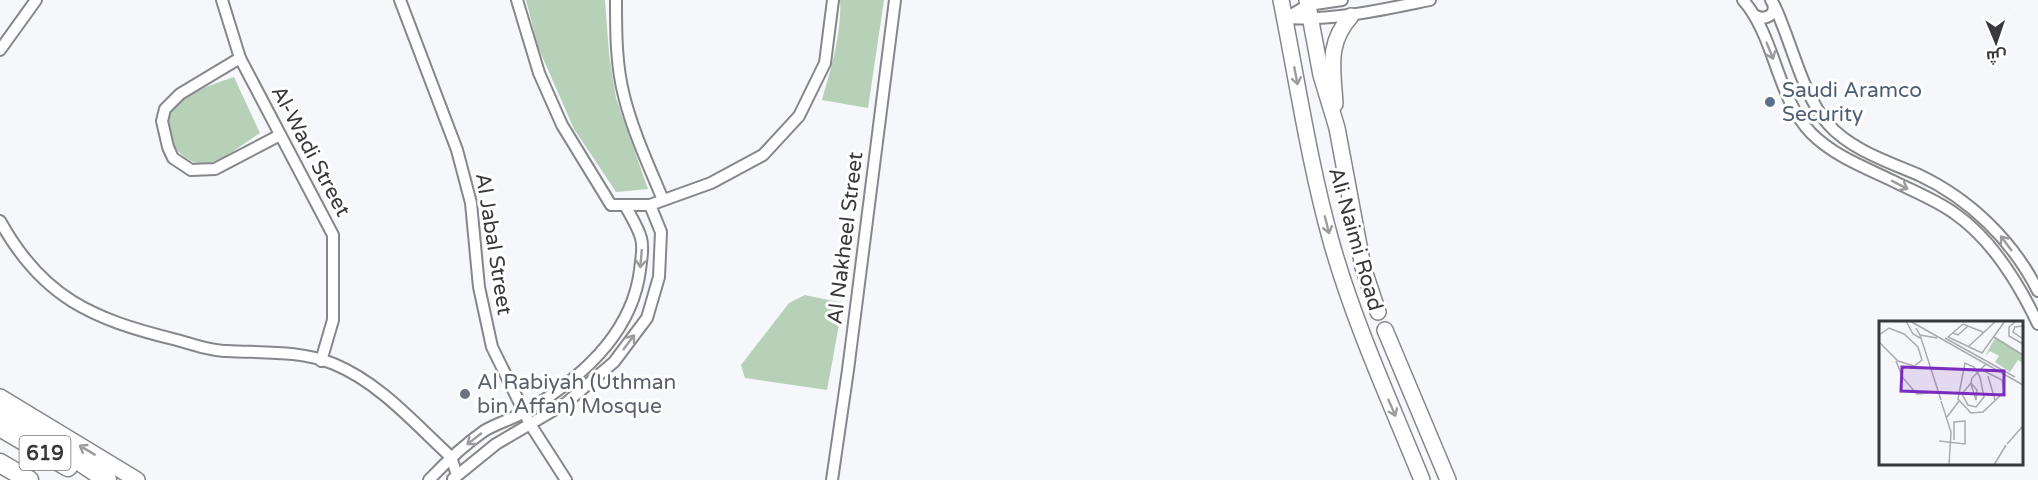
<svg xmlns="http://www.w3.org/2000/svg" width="2038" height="480" font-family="'Varela Round',Cairo,sans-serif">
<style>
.green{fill:#b6d1b7}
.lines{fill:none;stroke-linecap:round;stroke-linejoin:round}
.minor-casing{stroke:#86878b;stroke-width:14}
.secondary-casing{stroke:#86878b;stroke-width:18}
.motorway-casing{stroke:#86878b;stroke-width:21}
.minor{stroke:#fff;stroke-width:10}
.secondary{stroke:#fff;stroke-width:15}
.motorway{stroke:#fff;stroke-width:18}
.oneway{stroke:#9c9c9d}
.service-dot{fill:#5c6f8a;stroke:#fff;stroke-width:2}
.worship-dot{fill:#6b7280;stroke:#fff;stroke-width:2}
.labels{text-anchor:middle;stroke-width:6;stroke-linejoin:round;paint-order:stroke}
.shield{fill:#fff;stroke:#747476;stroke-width:1.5}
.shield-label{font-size:20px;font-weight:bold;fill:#39393b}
.service-label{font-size:21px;fill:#4e5e75;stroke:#fff;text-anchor:start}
.street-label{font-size:21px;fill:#39393b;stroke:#fff}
.worship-label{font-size:21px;fill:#5b616d;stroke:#fff;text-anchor:start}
.inset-road{fill:none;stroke:#aaabae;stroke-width:1.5}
.view{fill:#7b2cbf;fill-opacity:0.15;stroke:#7b2cbf;stroke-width:3}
.inset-edge{fill:none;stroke:#39393b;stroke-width:3}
</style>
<rect width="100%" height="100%" fill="#f6f7fb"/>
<!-- green -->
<g class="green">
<polygon points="526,0 605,0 609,54 616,98 648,189 616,192 574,129 538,47"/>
<path d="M 840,0 L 884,0 L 868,108 L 822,100 C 831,68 842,33 840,0 Z"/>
<path d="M 234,77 L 260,133 C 246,142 227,157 212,162 C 185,172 156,133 173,110 C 186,92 214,84 234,77 Z"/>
<polygon points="805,295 843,303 827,390 745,378 741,365 789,303"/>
</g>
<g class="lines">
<defs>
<g id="minor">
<polyline points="222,0 240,58 333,235 333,320 321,361"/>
<polyline points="400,0 457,150 471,203 479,287 492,347 530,424 566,480"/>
<polyline points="517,0 539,73 562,125 611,205 650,205 711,183 763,155 799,116 825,63 833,0"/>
<path d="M 616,0 C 616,32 616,65 624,96 C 633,132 649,166 663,200"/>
<path d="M 1743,0 C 1776,38 1776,96 1811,133 C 1834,156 1864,167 1893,181 C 1913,191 1936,200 1954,213 C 1992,239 2019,284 2038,324"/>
<path d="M 1771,0 C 1777,9 1780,19 1784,29 C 1796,60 1806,98 1828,124 C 1851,150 1889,162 1919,175 C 1970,199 2013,241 2038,291"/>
<path d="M 1756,16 C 1763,19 1767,18 1773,13 L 1774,5"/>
<path d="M 1284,18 C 1334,21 1381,10 1430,0"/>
<polyline points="1286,18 1308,5 1342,0"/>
<polyline points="0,50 36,0"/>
<polyline points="240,58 180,94 165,109 162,121 168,147 173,158 191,170 215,169 280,135"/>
<path d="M 0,221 C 42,297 92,319 173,339 C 190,343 209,351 227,351 C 263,353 300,350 334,364 C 380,383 415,424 451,457 L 457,475"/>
<polyline points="453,479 496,444 566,403 614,362 647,318 659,277 661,232 650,205"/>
<path d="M 429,480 C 446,462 464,445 484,431 C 497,423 513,419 526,411 C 579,380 632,335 640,270 C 641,260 644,248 641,238 C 638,227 630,215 625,205"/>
<polyline points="832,480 848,370 895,0"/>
</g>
<g id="secondary">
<path d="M 1281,0 C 1297,80 1309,162 1331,241 C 1354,323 1390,401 1422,480"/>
<polyline points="1307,0 1321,75 1337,128 1363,267 1378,312"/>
<path d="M 1335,104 C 1333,69 1326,44 1351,16"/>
<polyline points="1385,330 1448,480"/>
<polyline points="0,397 137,480"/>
</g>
<g id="motorway">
<polyline points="0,407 107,480"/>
<polyline points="0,427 68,467"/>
<polyline points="0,463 29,480"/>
</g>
</defs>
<!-- minor casing -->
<use href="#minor" class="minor-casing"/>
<!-- secondary casing -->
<use href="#secondary" class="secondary-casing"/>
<!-- motorway casing -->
<use href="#motorway" class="motorway-casing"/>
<!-- minor -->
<use href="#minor" class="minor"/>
<!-- secondary -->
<use href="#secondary" class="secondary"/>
<!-- motorway -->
<use href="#motorway" class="motorway"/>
</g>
<!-- one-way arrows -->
<defs><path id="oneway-shaft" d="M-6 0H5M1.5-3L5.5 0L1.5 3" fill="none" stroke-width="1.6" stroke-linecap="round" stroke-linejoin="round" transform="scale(1.5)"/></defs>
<g class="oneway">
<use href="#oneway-shaft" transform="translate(1770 51) rotate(68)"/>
<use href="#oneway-shaft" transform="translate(1296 76) rotate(79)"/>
<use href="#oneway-shaft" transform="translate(1900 185) rotate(27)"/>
<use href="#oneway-shaft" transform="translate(1327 225) rotate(76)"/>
<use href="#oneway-shaft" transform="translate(2006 243) rotate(-127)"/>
<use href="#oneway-shaft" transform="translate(641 259) rotate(95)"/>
<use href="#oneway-shaft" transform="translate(629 342) rotate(-53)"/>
<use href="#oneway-shaft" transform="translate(1392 408) rotate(67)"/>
<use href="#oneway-shaft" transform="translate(474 439) rotate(142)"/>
<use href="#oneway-shaft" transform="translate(87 450) rotate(-149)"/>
</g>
<!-- markers -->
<circle class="service-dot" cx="1770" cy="102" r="6"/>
<circle class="worship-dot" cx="465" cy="394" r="6"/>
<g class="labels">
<!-- shield labels -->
<rect class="shield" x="19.5" y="436" width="51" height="34" rx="4.5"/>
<g class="shield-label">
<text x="45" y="460">619</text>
</g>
<!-- service labels -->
<g class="service-label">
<text x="1782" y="97">Saudi Aramco<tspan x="1782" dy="24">Security</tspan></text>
</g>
<!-- street labels -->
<g class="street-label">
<text transform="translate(311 151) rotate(62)" y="7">Al-Wadi Street</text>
<text transform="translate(845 238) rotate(-83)" y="7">Al Nakheel Street</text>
<text transform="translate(1356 239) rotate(74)" y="7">Ali Naimi Road</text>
<text transform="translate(494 244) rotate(81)" y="7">Al Jabal Street</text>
</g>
<!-- worship labels -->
<g class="worship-label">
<text x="477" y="389">Al Rabiyah (Uthman<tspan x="477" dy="24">bin Affan) Mosque</tspan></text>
</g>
</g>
<!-- overview -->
<g transform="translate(1879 321)">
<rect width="144" height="144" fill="#f6f7fb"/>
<path d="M 116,17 L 144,34 L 144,42 L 139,39 L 131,51 L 116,41 L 120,35 L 111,30 L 106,35 Z" fill="#b6d1b7"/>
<path class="inset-road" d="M 27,0 L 34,13 L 41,17M 31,0 L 144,64M 137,0 L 130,6 L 130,15 L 144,23M 37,7 L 41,14 L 58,17M 104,11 L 84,3 L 69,16 L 103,32 L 126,0M 74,12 L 79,14 L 89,5M 0,14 L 10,7 L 25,13 L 39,26 L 43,39 L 35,45 L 19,40 L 0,21M 41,14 L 62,79M 115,16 L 144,34M 66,17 L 136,56M 144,18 L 134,11 L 136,6 L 144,5M 89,26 L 117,0M 17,40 L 24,57 L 38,73 L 59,71M 109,55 L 116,79M 92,62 L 83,73 L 89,84 L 97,86 L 105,76 L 101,56 L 95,46 L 86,42 L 79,78 L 92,92 L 104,91 L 125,71 L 123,59 L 103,49M 92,62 L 93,57 L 107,43M 92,63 L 97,79 L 98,69 L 92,62M 62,80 L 72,111 L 70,144M 68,96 L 80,80M 60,120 L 86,123 L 86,100 L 75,101 L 75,119M 128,123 L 144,105M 115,144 L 127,124"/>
<path class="view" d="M 23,46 L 125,50 L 125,74 L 22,70 Z"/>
<rect width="144" height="144" class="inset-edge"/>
</g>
<!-- north arrow -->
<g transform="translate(1996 42) rotate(178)" stroke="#ffffff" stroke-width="4.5" paint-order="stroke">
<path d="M0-4.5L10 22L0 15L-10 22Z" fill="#39393b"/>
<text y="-9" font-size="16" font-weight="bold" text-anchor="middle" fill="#39393b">ش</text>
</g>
</svg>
